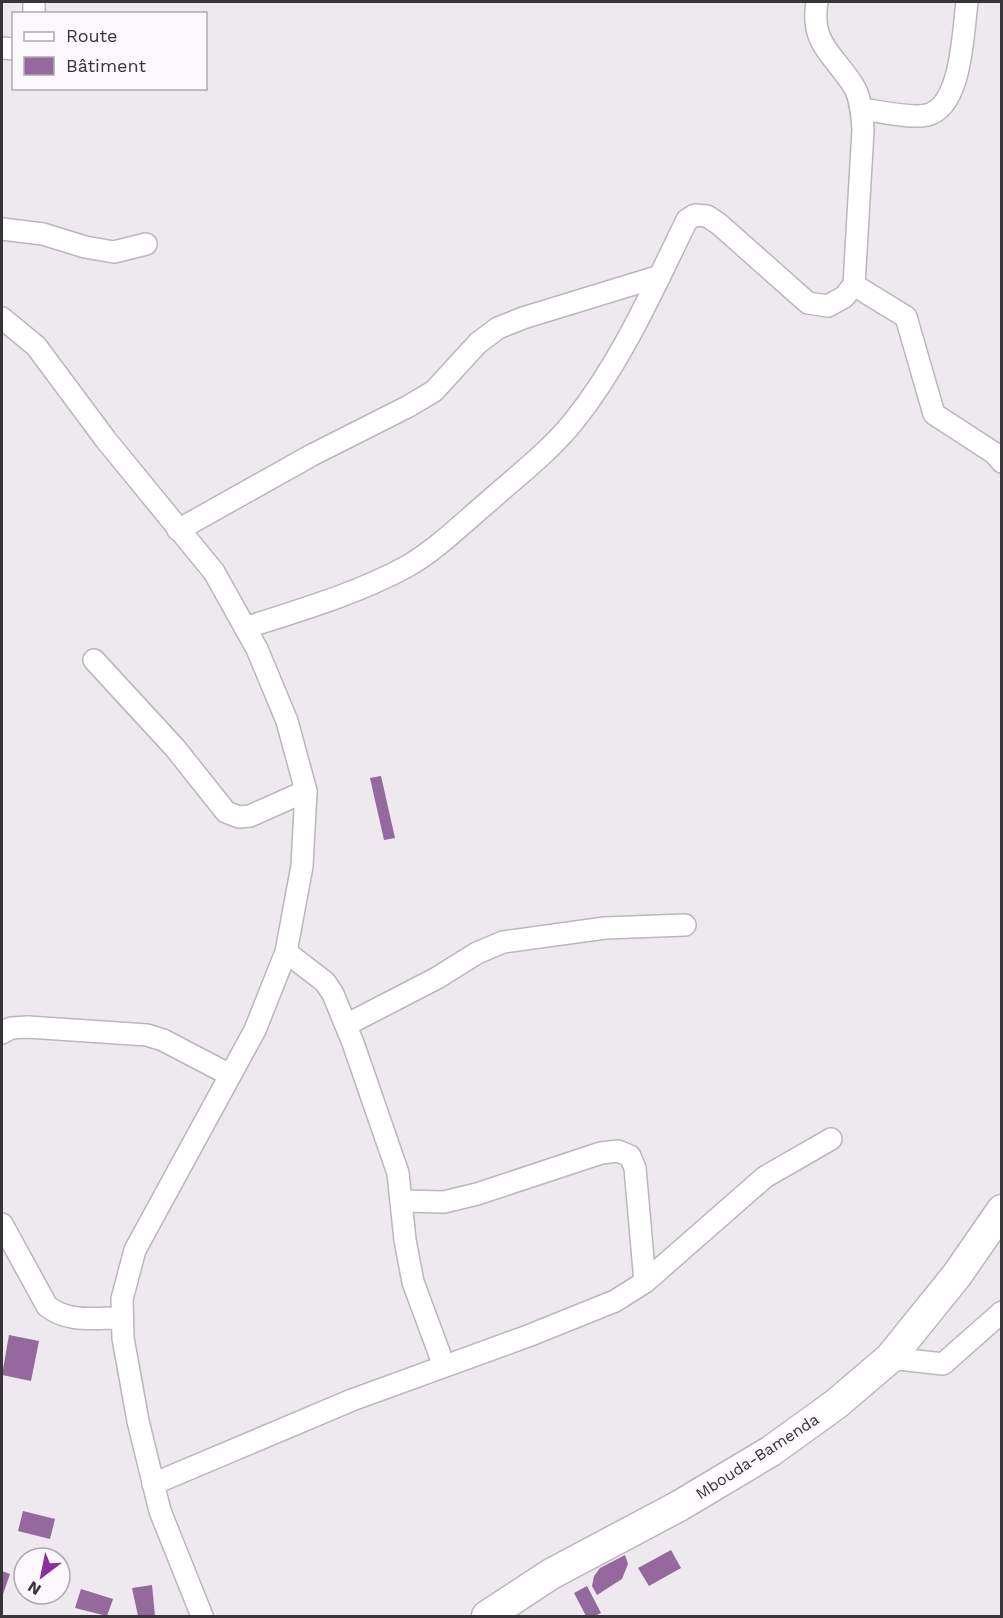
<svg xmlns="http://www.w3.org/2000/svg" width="1003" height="1618" font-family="'Work Sans',sans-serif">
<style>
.building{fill:#95699d}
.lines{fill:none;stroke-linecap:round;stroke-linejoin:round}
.minor-casing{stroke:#bbb6bc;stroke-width:24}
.highway-casing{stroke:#bbb6bc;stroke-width:33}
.minor{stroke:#fff;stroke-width:21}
.highway{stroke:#fff;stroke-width:30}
.labels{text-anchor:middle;stroke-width:6;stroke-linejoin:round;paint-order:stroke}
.street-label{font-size:16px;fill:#373537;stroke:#fcf6fd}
</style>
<rect width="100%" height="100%" fill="#eee8ef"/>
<!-- building -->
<g class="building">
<polygon points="381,776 395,838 384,840 370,778"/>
<polygon points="9,1335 39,1341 31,1381 2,1375"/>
<polygon points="23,1511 55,1519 50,1539 18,1531"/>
<polygon points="671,1550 681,1568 649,1586 638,1568"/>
<polygon points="625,1555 628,1564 622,1579 597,1595 592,1586 594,1576 600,1568"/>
<polygon points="2,1571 10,1574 2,1597"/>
<polygon points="152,1585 155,1616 138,1616 132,1588"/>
<polygon points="587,1586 601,1613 595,1616 586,1616 574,1593"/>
<polygon points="81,1589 113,1599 107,1616 75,1608"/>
</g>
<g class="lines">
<defs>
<g id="minor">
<polyline points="34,2 34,14"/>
<polyline points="2,48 14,49"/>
<path d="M 861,109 C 879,111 911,119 927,115 C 962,107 963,31 967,2"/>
<polyline points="2,229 43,234 85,247 114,252 146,244"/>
<polyline points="854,285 906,317 934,414 994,453 1002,462"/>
<polyline points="2,318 36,346 106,440 214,572 257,649 287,721 306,791 302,866 286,952 255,1030 135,1250 122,1299 123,1338 138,1421 160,1511 202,1616"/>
<polyline points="178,530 312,455 409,406 434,391 478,343 498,328 523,318 660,276"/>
<path d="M 245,628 C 300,610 356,594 406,567 C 436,550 462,524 488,502 C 517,476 549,452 574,421 C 622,361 653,289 687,220 L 695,215 L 707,216 L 719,224 L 808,303 L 828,306 L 844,297 L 854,285 L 863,130 C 862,116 861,97 853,85 C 833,54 810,43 817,2"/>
<polyline points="94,660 175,748 226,812 239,817 250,816 306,791"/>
<polyline points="286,952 325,982 333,994 353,1043 398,1173 405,1240 413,1282 444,1366"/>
<polyline points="346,1025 437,978 477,953 503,942 605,928 685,925"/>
<polyline points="2,1033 11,1028 28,1027 147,1035 163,1040 230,1075"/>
<polyline points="402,1201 444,1202 477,1194 601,1153 618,1151 630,1156 635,1168 645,1282"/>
<path d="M 2,1224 L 47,1306 C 68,1323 94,1318 120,1318"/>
<polyline points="890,1358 943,1364 1002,1312"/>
<polyline points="153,1484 352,1400 528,1336 615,1301 645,1282 765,1177 831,1139"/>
</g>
<polyline id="highway" points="487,1616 551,1574 679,1506 771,1451 836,1404 890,1358 957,1275 1002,1210"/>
</defs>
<!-- minor casing -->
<use href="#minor" class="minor-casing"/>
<!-- highway casing -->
<use href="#highway" class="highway-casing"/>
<!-- minor -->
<use href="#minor" class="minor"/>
<!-- highway -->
<use href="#highway" class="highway"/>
</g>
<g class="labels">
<!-- street labels -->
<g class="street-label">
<text transform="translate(757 1456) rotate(-33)" y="6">Mbouda-Bamenda</text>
</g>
</g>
<!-- border -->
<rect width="1003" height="1618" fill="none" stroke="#373537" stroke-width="6"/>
<!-- legend -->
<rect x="12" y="12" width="195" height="78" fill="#fcf6fd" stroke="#ada9ae" stroke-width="1.5"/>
<rect x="24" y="32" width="30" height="9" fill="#ffffff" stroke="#ada9ae" stroke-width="1.5"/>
<text x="66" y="42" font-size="18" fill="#373537">Route</text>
<rect x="24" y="57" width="30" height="18" fill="#95699d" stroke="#ada9ae" stroke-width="1.5"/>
<text x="66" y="72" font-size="18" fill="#373537">Bâtiment</text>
<!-- north arrow -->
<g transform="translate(42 1576) rotate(212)"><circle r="28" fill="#fcf6fd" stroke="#ada9ae" stroke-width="1.5"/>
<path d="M0-4.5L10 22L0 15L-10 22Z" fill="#8a309b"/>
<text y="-9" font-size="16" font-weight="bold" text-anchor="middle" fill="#373537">N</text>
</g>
</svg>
